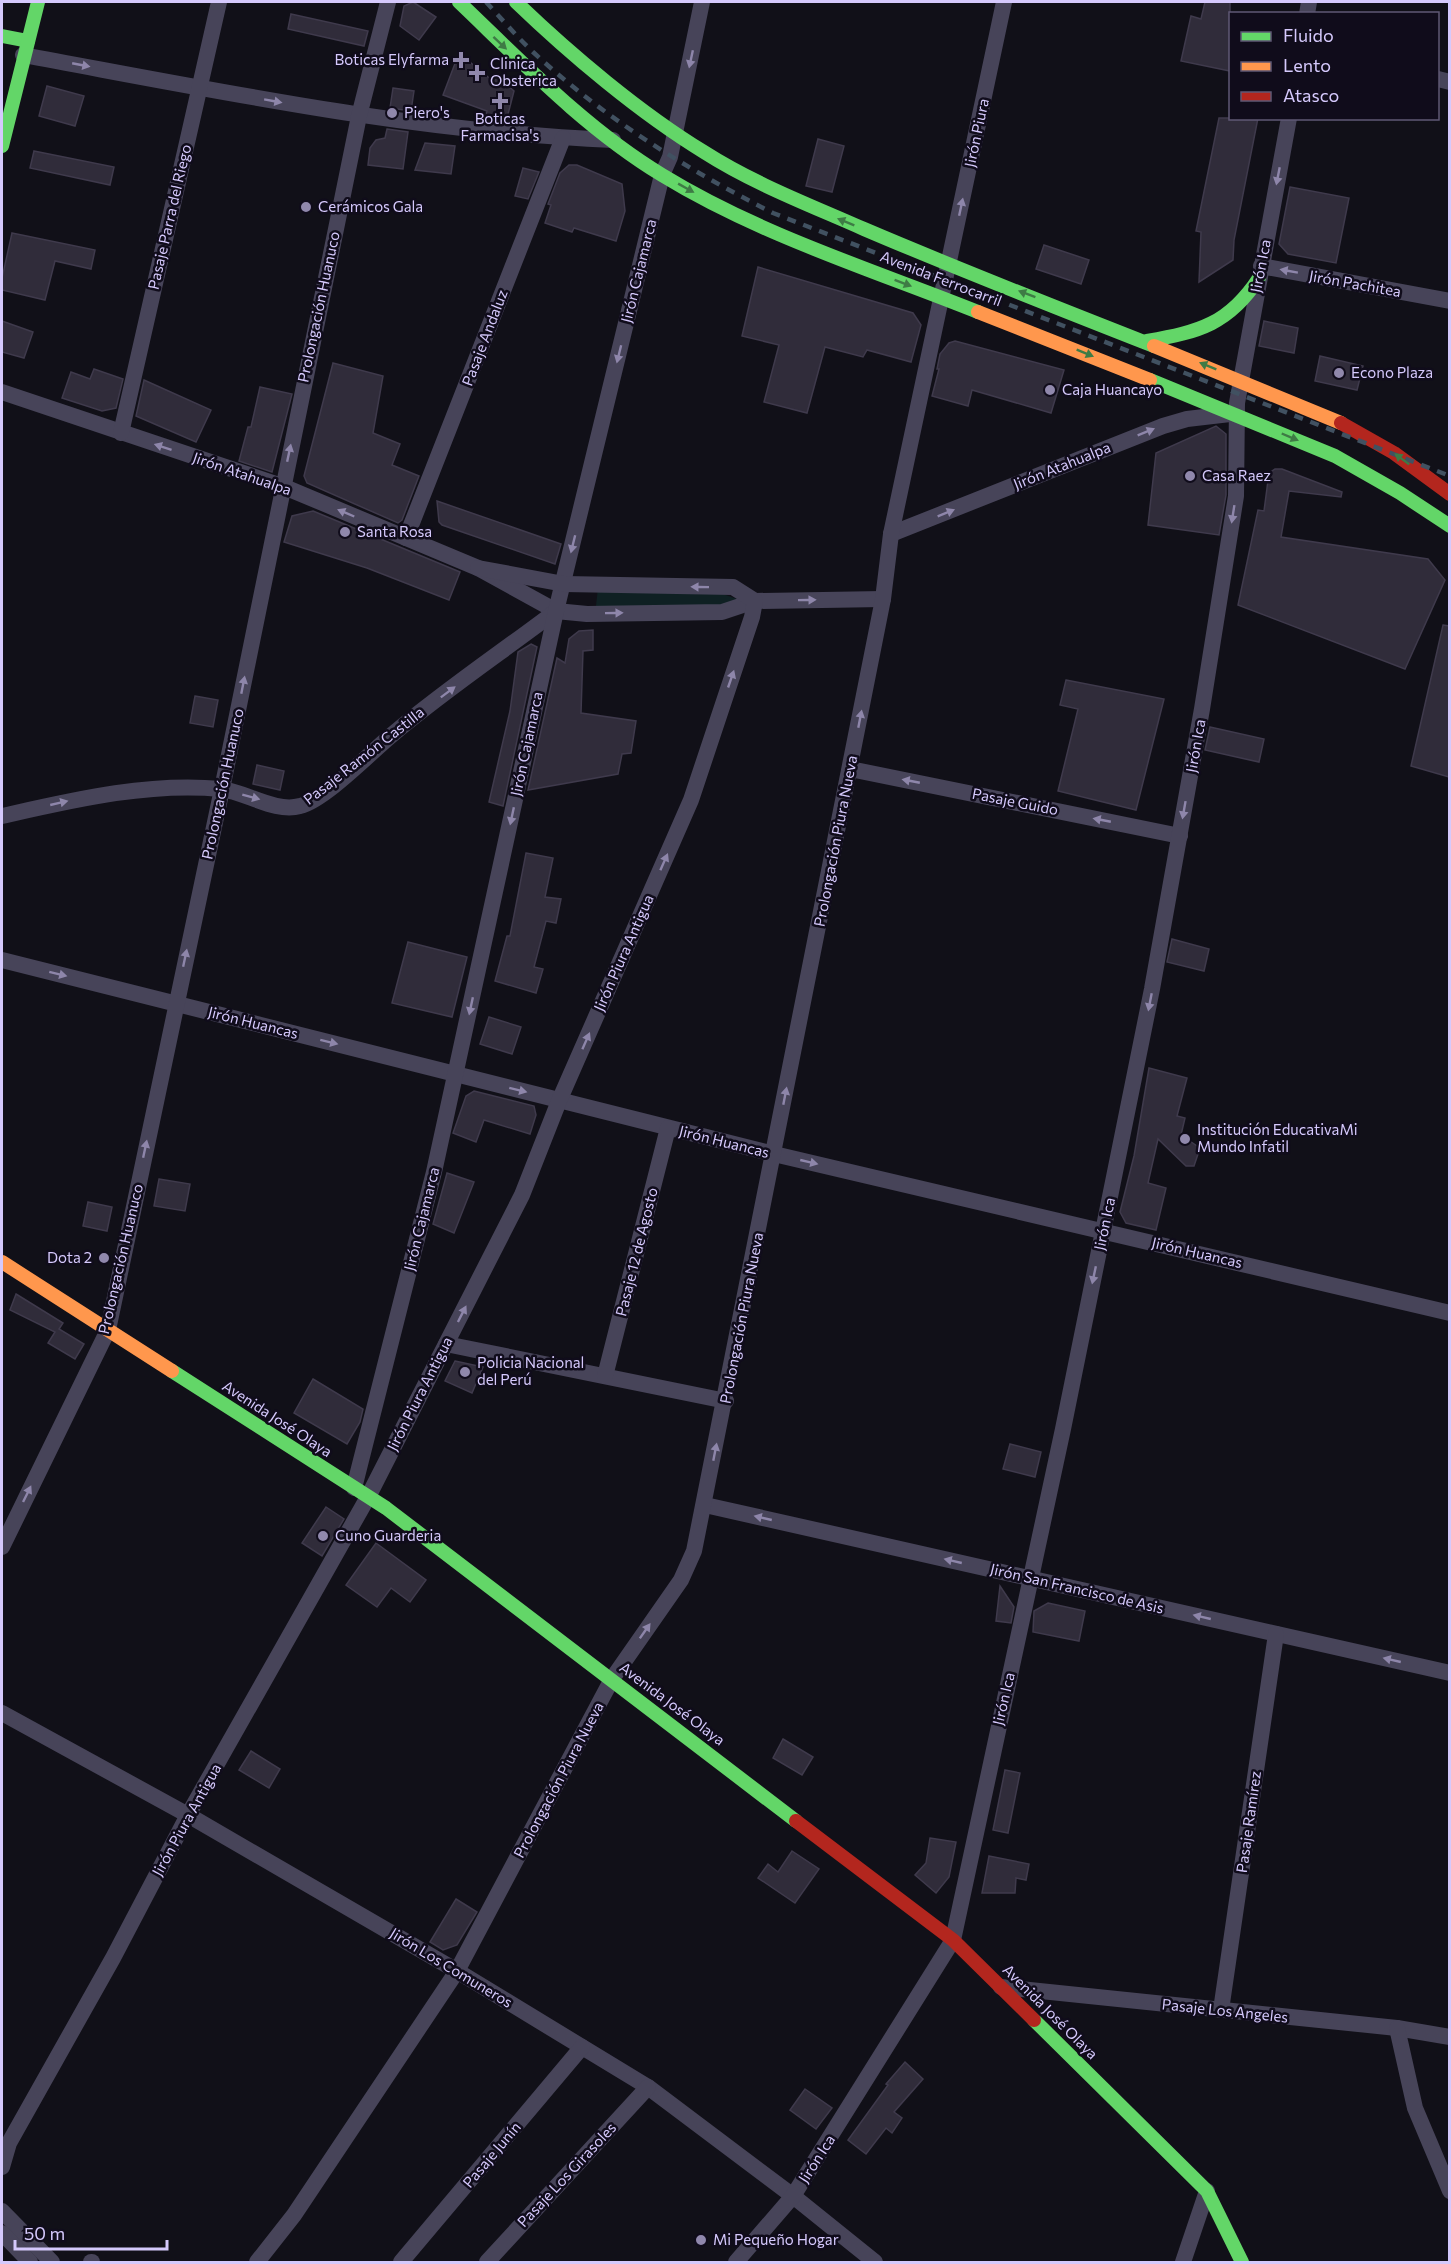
<svg xmlns="http://www.w3.org/2000/svg" width="1451" height="2264" font-family="Commissioner,sans-serif">
<style>
.green{fill:#0f2023}
.building{fill:#302c3a;stroke:#3f3a4c;stroke-width:1.5}
.lines{fill:none;stroke-linecap:round;stroke-linejoin:round}
.street{stroke:#474459;stroke-width:16}
.fast{stroke:#63d668;stroke-width:14}
.slow{stroke:#ff974d;stroke-width:14}
.jam{stroke:#b3261e;stroke-width:14}
.rail{stroke:#415161;stroke-width:4.5;stroke-dasharray:9 8;stroke-linecap:butt}
.oneway{fill:#3e7b45}
.oneway2{fill:#8e86aa}
.poi-dot{fill:#9088ac;stroke:#100c1b;stroke-width:2}
.labels{text-anchor:middle;stroke-width:5;stroke-linejoin:round;paint-order:stroke}
.poi-label{font-size:15px;fill:#d5c9fc;stroke:#100c1b;text-anchor:start}
.street-label{font-size:15px;fill:#d5c9fc;stroke:#100c1b}
</style>
<rect width="100%" height="100%" fill="#111018"/>
<!-- green -->
<polygon class="green" points="598,588 717,592 737,599 721,610 596,606"/>
<!-- building -->
<g class="building">
<polygon points="413,2 436,17 419,40 400,26 404,6"/>
<polygon points="1205,2 1230,2 1230,71 1181,61 1191,16 1201,19"/>
<polygon points="291,14 368,31 364,46 288,29"/>
<polygon points="459,53 494,82 496,75 514,91 506,122 485,118 487,111 443,95"/>
<polygon points="47,86 84,96 75,126 39,116"/>
<polygon points="393,88 414,91 411,111 390,108"/>
<polygon points="1219,118 1258,118 1234,240 1233,260 1199,282 1201,232 1196,231"/>
<polygon points="387,129 408,132 403,169 368,165 370,148 376,140 385,138"/>
<polygon points="818,139 844,146 832,192 806,186"/>
<polygon points="425,143 455,146 451,174 415,170"/>
<polygon points="34,151 114,167 110,185 30,168"/>
<polygon points="569,165 577,165 622,184 625,211 616,241 574,228 572,232 545,223 551,205 548,204 560,173"/>
<polygon points="523,168 539,172 528,199 515,196"/>
<polygon points="1290,187 1349,198 1336,263 1288,254 1279,244"/>
<polygon points="12,233 95,250 91,269 55,261 45,300 2,290 2,278"/>
<polygon points="1044,245 1089,260 1081,284 1036,269"/>
<polygon points="758,267 913,313 921,325 911,362 867,350 863,357 825,347 807,413 764,402 779,345 742,336"/>
<polygon points="2,321 33,332 24,358 2,352"/>
<polygon points="1264,321 1298,328 1294,353 1259,346"/>
<polygon points="955,341 1064,370 1051,413 972,390 968,406 932,396 939,369 937,369 940,354 949,343"/>
<polygon points="1320,356 1363,366 1357,390 1315,381"/>
<polygon points="333,363 383,376 373,433 400,444 392,465 419,476 402,520 398,523 307,483 304,476"/>
<polygon points="94,369 123,379 116,408 102,411 62,398 71,372 90,379"/>
<polygon points="144,380 211,410 196,442 136,416"/>
<polygon points="260,387 292,394 272,472 239,461 248,427 251,427"/>
<polygon points="1216,426 1226,434 1226,495 1219,535 1148,525 1156,453"/>
<polygon points="1275,469 1282,469 1342,492 1341,497 1289,491 1281,537 1428,559 1445,580 1405,669 1238,605 1258,510 1264,511 1269,473"/>
<polygon points="437,501 561,544 555,564 442,525 439,522"/>
<polygon points="313,511 460,572 449,600 367,568 284,542 292,516"/>
<polygon points="1443,625 1449,626 1449,777 1411,766"/>
<polygon points="593,630 593,650 583,651 581,713 636,721 631,753 622,754 618,774 528,790 557,658 565,663 569,639 579,631"/>
<polygon points="531,644 537,647 503,806 489,802 510,711 518,652"/>
<polygon points="1066,680 1164,699 1136,810 1058,791 1078,709 1060,705"/>
<polygon points="195,696 218,700 213,727 190,723"/>
<polygon points="1210,727 1264,739 1259,762 1205,750"/>
<polygon points="257,765 284,771 280,790 253,784"/>
<polygon points="526,853 553,858 545,897 561,899 556,923 546,921 534,967 543,969 536,993 495,981 507,936 510,936"/>
<polygon points="1172,939 1209,949 1204,971 1167,962"/>
<polygon points="408,942 467,957 452,1017 392,1003"/>
<polygon points="489,1017 521,1027 512,1054 480,1044"/>
<polygon points="1149,1068 1187,1078 1177,1116 1185,1118 1181,1135 1200,1148 1194,1166 1186,1166 1158,1139 1148,1183 1166,1188 1156,1230 1126,1223 1120,1212 1134,1156"/>
<polygon points="474,1091 534,1106 536,1115 530,1134 484,1120 476,1142 453,1133 466,1096"/>
<polygon points="447,1173 474,1182 454,1233 433,1224"/>
<polygon points="159,1179 190,1184 185,1211 154,1206"/>
<polygon points="88,1202 112,1207 107,1231 83,1226"/>
<polygon points="16,1294 63,1323 59,1329 84,1344 75,1359 48,1343 55,1332 10,1310"/>
<polygon points="455,1361 483,1367 472,1393 445,1381"/>
<polygon points="313,1379 363,1409 360,1422 347,1444 294,1413"/>
<polygon points="1010,1444 1041,1452 1035,1477 1003,1469"/>
<polygon points="326,1507 344,1519 322,1556 302,1543"/>
<polygon points="376,1543 426,1580 410,1602 391,1588 377,1607 346,1585"/>
<polygon points="1000,1586 1014,1607 1011,1623 996,1621"/>
<polygon points="1048,1603 1085,1611 1079,1641 1033,1632 1034,1611"/>
<polygon points="783,1739 813,1757 802,1775 773,1758"/>
<polygon points="251,1751 280,1769 269,1788 239,1770"/>
<polygon points="1005,1770 1020,1773 1008,1833 993,1830"/>
<polygon points="930,1838 956,1842 949,1877 936,1893 915,1875 926,1863"/>
<polygon points="792,1851 819,1869 795,1903 758,1878 768,1864 778,1872"/>
<polygon points="989,1856 1029,1864 1026,1880 1016,1878 1015,1893 982,1893"/>
<polygon points="456,1899 477,1912 457,1945 443,1950 430,1942"/>
<polygon points="905,2062 923,2079 894,2112 902,2118 892,2133 886,2128 866,2154 848,2140 888,2085 886,2084"/>
<polygon points="805,2089 832,2108 816,2129 790,2110"/>
</g>
<g class="lines">
<!-- street -->
<g class="street">
<polyline points="1307,14 1309,2"/>
<path d="M 23,55 C 219,91 414,132 613,140"/>
<polyline points="1438,79 1450,82"/>
<polyline points="1261,266 1450,301"/>
<polyline points="2,392 282,486 478,568 556,611 587,614 722,612 755,601 883,599"/>
<polyline points="121,433 219,2"/>
<polyline points="891,534 1163,426 1187,419 1230,414"/>
<polyline points="406,538 563,138"/>
<polyline points="850,769 1180,836"/>
<path d="M 2,816 C 73,800 148,782 221,789 C 246,792 275,813 300,806 C 325,800 372,751 393,734 C 445,690 502,652 556,611"/>
<polyline points="2,960 774,1154 1450,1313"/>
<polyline points="446,1344 726,1401"/>
<polyline points="605,1376 668,1128"/>
<polyline points="354,1488 434,1172 556,611 662,175 670,157 702,2"/>
<polyline points="705,1505 1450,1673"/>
<polyline points="2,1547 108,1330 222,789 359,116 388,2"/>
<polyline points="2,1713 188,1815 457,1971 648,2087 793,2196 875,2262"/>
<polyline points="1001,1987 1397,2028 1450,2037"/>
<polyline points="1221,2010 1276,1634"/>
<polyline points="1397,2028 1415,2108 1450,2191"/>
<polyline points="2,2167 9,2143 113,1958 188,1815 368,1497 522,1195 559,1101 691,800 752,617 755,601 733,587 564,584 478,568"/>
<polyline points="2,2211 52,2262"/>
<polyline points="2,2233 30,2262"/>
<polyline points="91,2262 92,2262"/>
<polyline points="257,2262 294,2215 457,1971 612,1679 681,1580 694,1551 883,599 891,534 1004,2"/>
<polyline points="401,2262 582,2047"/>
<polyline points="487,2262 648,2087"/>
<polyline points="736,2262 793,2196 953,1940 1063,1429 1152,989 1202,709 1236,496 1237,403 1289,118"/>
<polyline points="1183,2262 1207,2191"/>
</g>
<!-- fast -->
<g class="fast">
<path d="M 459,2 C 523,63 586,129 662,175 C 760,235 873,270 978,312"/>
<path d="M 516,2 C 570,54 640,113 704,152 C 754,184 810,205 864,229 C 960,270 1057,308 1154,346"/>
<polyline points="2,36 28,41"/>
<polyline points="2,146 38,2"/>
<path d="M 1147,341 C 1199,332 1229,324 1259,278"/>
<polyline points="1150,380 1335,456 1400,493 1450,526"/>
<polyline points="172,1371 386,1508 796,1821"/>
<polyline points="1034,2020 1207,2191 1242,2262"/>
</g>
<!-- slow -->
<g class="slow">
<polyline points="978,312 1150,380"/>
<polyline points="1154,346 1341,423"/>
<polyline points="2,1262 172,1371"/>
</g>
<!-- jam -->
<g class="jam">
<polyline points="1341,423 1394,453 1450,494"/>
<polyline points="796,1821 953,1940 1034,2020"/>
</g>
<!-- rail -->
<path class="rail" d="M 486,2 C 501,18 516,36 533,52 C 604,118 686,169 773,213 L 1450,476"/>
</g>
<!-- one-way arrows -->
<defs><path id="oneway-solid" d="M-6-.8H1V-3.2L6.5 0L1 3.2V.8H-6Z" transform="scale(1.5)"/></defs>
<g class="oneway">
<use href="#oneway-solid" transform="translate(500 43) rotate(43)"/>
<use href="#oneway-solid" transform="translate(686 188) rotate(29)"/>
<use href="#oneway-solid" transform="translate(846 222) rotate(-158)"/>
<use href="#oneway-solid" transform="translate(903 283) rotate(21)"/>
<use href="#oneway-solid" transform="translate(1027 294) rotate(-159)"/>
<use href="#oneway-solid" transform="translate(1085 353) rotate(22)"/>
<use href="#oneway-solid" transform="translate(1208 366) rotate(-158)"/>
<use href="#oneway-solid" transform="translate(1290 437) rotate(23)"/>
<use href="#oneway-solid" transform="translate(1402 459) rotate(-143)"/>
</g>
<g class="oneway2">
<use href="#oneway-solid" transform="translate(691 59) rotate(102)"/>
<use href="#oneway-solid" transform="translate(81 65) rotate(11)"/>
<use href="#oneway-solid" transform="translate(273 101) rotate(10)"/>
<use href="#oneway-solid" transform="translate(1278 176) rotate(101)"/>
<use href="#oneway-solid" transform="translate(961 207) rotate(-78)"/>
<use href="#oneway-solid" transform="translate(1289 271) rotate(-170)"/>
<use href="#oneway-solid" transform="translate(619 354) rotate(104)"/>
<use href="#oneway-solid" transform="translate(1146 432) rotate(-22)"/>
<use href="#oneway-solid" transform="translate(163 447) rotate(-162)"/>
<use href="#oneway-solid" transform="translate(289 453) rotate(-78)"/>
<use href="#oneway-solid" transform="translate(346 513) rotate(-157)"/>
<use href="#oneway-solid" transform="translate(946 513) rotate(-22)"/>
<use href="#oneway-solid" transform="translate(1233 514) rotate(99)"/>
<use href="#oneway-solid" transform="translate(573 544) rotate(104)"/>
<use href="#oneway-solid" transform="translate(700 587) rotate(-179)"/>
<use href="#oneway-solid" transform="translate(807 600) rotate(-1)"/>
<use href="#oneway-solid" transform="translate(614 613) rotate(-1)"/>
<use href="#oneway-solid" transform="translate(731 679) rotate(-71)"/>
<use href="#oneway-solid" transform="translate(243 685) rotate(-79)"/>
<use href="#oneway-solid" transform="translate(448 692) rotate(-37)"/>
<use href="#oneway-solid" transform="translate(860 719) rotate(-79)"/>
<use href="#oneway-solid" transform="translate(911 781) rotate(-169)"/>
<use href="#oneway-solid" transform="translate(251 797) rotate(15)"/>
<use href="#oneway-solid" transform="translate(59 803) rotate(-13)"/>
<use href="#oneway-solid" transform="translate(1184 810) rotate(100)"/>
<use href="#oneway-solid" transform="translate(512 816) rotate(102)"/>
<use href="#oneway-solid" transform="translate(1102 820) rotate(-169)"/>
<use href="#oneway-solid" transform="translate(664 862) rotate(-66)"/>
<use href="#oneway-solid" transform="translate(185 958) rotate(-78)"/>
<use href="#oneway-solid" transform="translate(58 974) rotate(14)"/>
<use href="#oneway-solid" transform="translate(1150 1002) rotate(101)"/>
<use href="#oneway-solid" transform="translate(471 1006) rotate(102)"/>
<use href="#oneway-solid" transform="translate(586 1041) rotate(-66)"/>
<use href="#oneway-solid" transform="translate(329 1042) rotate(14)"/>
<use href="#oneway-solid" transform="translate(518 1090) rotate(14)"/>
<use href="#oneway-solid" transform="translate(785 1096) rotate(-79)"/>
<use href="#oneway-solid" transform="translate(145 1149) rotate(-78)"/>
<use href="#oneway-solid" transform="translate(809 1162) rotate(13)"/>
<use href="#oneway-solid" transform="translate(1094 1275) rotate(102)"/>
<use href="#oneway-solid" transform="translate(462 1314) rotate(-63)"/>
<use href="#oneway-solid" transform="translate(715 1452) rotate(-79)"/>
<use href="#oneway-solid" transform="translate(27 1494) rotate(-64)"/>
<use href="#oneway-solid" transform="translate(763 1518) rotate(-167)"/>
<use href="#oneway-solid" transform="translate(953 1561) rotate(-167)"/>
<use href="#oneway-solid" transform="translate(1202 1617) rotate(-167)"/>
<use href="#oneway-solid" transform="translate(645 1631) rotate(-55)"/>
<use href="#oneway-solid" transform="translate(1392 1660) rotate(-167)"/>
</g>
<!-- markers -->
<g class="poi-dot">
<path d="M458 51h6v6h6v6h-6v6h-6v-6h-6v-6h6z"/>
<path d="M474 64h6v6h6v6h-6v6h-6v-6h-6v-6h6z"/>
<path d="M497 92h6v6h6v6h-6v6h-6v-6h-6v-6h6z"/>
<circle cx="392" cy="113" r="6"/>
<circle cx="306" cy="207" r="6"/>
<circle cx="1339" cy="373" r="6"/>
<circle cx="1050" cy="390" r="6"/>
<circle cx="1190" cy="476" r="6"/>
<circle cx="345" cy="532" r="6"/>
<circle cx="1185" cy="1139" r="6"/>
<circle cx="104" cy="1258" r="6"/>
<circle cx="465" cy="1372" r="6"/>
<circle cx="323" cy="1536" r="6"/>
<circle cx="701" cy="2240" r="6"/>
</g>
<g class="labels">
<!-- poi labels -->
<g class="poi-label">
<text x="449" y="65" text-anchor="end">Boticas Elyfarma</text>
<text x="490" y="69">Clinica<tspan x="490" dy="17">Obsterica</tspan></text>
<text x="404" y="118">Piero's</text>
<text x="500" y="124" text-anchor="middle">Boticas<tspan x="500" dy="17">Farmacisa's</tspan></text>
<text x="318" y="212">Cerámicos Gala</text>
<text x="1351" y="378">Econo Plaza</text>
<text x="1062" y="395">Caja Huancayo</text>
<text x="1202" y="481">Casa Raez</text>
<text x="357" y="537">Santa Rosa</text>
<text x="1197" y="1135">Institución EducativaMi<tspan x="1197" dy="17">Mundo Infatil</tspan></text>
<text x="92" y="1263" text-anchor="end">Dota 2</text>
<text x="477" y="1368">Policia Nacional<tspan x="477" dy="17">del Perú</tspan></text>
<text x="335" y="1541">Cuno Guarderia</text>
<text x="713" y="2245">Mi Pequeño Hogar</text>
</g>
<!-- street labels -->
<g class="street-label">
<text transform="translate(977 133) rotate(-78)" y="5">Jirón Piura</text>
<text transform="translate(170 217) rotate(-77)" y="5">Pasaje Parra del Riego</text>
<text transform="translate(1261 266) rotate(-79)" y="5">Jirón Ica</text>
<text transform="translate(639 271) rotate(-76)" y="5">Jirón Cajamarca</text>
<text transform="translate(941 279) rotate(21)" y="5">Avenida Ferrocarril</text>
<text transform="translate(1355 284) rotate(10)" y="5">Jirón Pachitea</text>
<text transform="translate(319 307) rotate(-78)" y="5">Prolongación Huanuco</text>
<text transform="translate(485 338) rotate(-69)" y="5">Pasaje Andaluz</text>
<text transform="translate(1062 466) rotate(-22)" y="5">Jirón Atahualpa</text>
<text transform="translate(242 474) rotate(19)" y="5">Jirón Atahualpa</text>
<text transform="translate(527 744) rotate(-78)" y="5">Jirón Cajamarca</text>
<text transform="translate(1196 746) rotate(-80)" y="5">Jirón Ica</text>
<text transform="translate(364 756) rotate(-38)" y="5">Pasaje Ramón Castilla</text>
<text transform="translate(223 784) rotate(-78)" y="5">Prolongación Huanuco</text>
<text transform="translate(1015 802) rotate(11)" y="5">Pasaje Guido</text>
<text transform="translate(836 841) rotate(-79)" y="5">Prolongación Piura Nueva</text>
<text transform="translate(624 953) rotate(-66)" y="5">Jirón Piura Antigua</text>
<text transform="translate(253 1023) rotate(14)" y="5">Jirón Huancas</text>
<text transform="translate(724 1142) rotate(14)" y="5">Jirón Huancas</text>
<text transform="translate(422 1219) rotate(-76)" y="5">Jirón Cajamarca</text>
<text transform="translate(1105 1224) rotate(-78)" y="5">Jirón Ica</text>
<text transform="translate(637 1252) rotate(-76)" y="5">Pasaje 12 de Agosto</text>
<text transform="translate(1197 1253) rotate(13)" y="5">Jirón Huancas</text>
<text transform="translate(121 1259) rotate(-77)" y="5">Prolongación Huanuco</text>
<text transform="translate(742 1318) rotate(-79)" y="5">Prolongación Piura Nueva</text>
<text transform="translate(420 1394) rotate(-63)" y="5">Jirón Piura Antigua</text>
<text transform="translate(277 1419) rotate(33)" y="5">Avenida José Olaya</text>
<text transform="translate(1077 1589) rotate(13)" y="5">Jirón San Francisco de Asis</text>
<text transform="translate(1004 1699) rotate(-77)" y="5">Jirón Ica</text>
<text transform="translate(672 1704) rotate(37)" y="5">Avenida José Olaya</text>
<text transform="translate(559 1780) rotate(-62)" y="5">Prolongación Piura Nueva</text>
<text transform="translate(187 1820) rotate(-61)" y="5">Jirón Piura Antigua</text>
<text transform="translate(1249 1822) rotate(-82)" y="5">Pasaje Ramírez</text>
<text transform="translate(451 1968) rotate(31)" y="5">Jirón Los Comuneros</text>
<text transform="translate(1225 2011) rotate(6)" y="5">Pasaje Los Angeles</text>
<text transform="translate(1050 2012) rotate(45)" y="5">Avenida José Olaya</text>
<text transform="translate(492 2155) rotate(-50)" y="5">Pasaje Junín</text>
<text transform="translate(817 2159) rotate(-57)" y="5">Jirón Ica</text>
<text transform="translate(567 2175) rotate(-47)" y="5">Pasaje Los Girasoles</text>
</g>
</g>
<!-- border -->
<rect width="1451" height="2264" fill="none" stroke="#d5c9fc" stroke-width="6"/>
<!-- legend -->
<rect x="1229" y="12" width="210" height="108" fill="#100c1b" stroke="#5f5875" stroke-width="1.5"/>
<rect x="1241" y="32" width="30" height="9" fill="#63d668" stroke="#5f5875" stroke-width="1.5"/>
<text x="1283" y="42" font-size="18" fill="#d5c9fc">Fluido</text>
<rect x="1241" y="62" width="30" height="9" fill="#ff974d" stroke="#5f5875" stroke-width="1.5"/>
<text x="1283" y="72" font-size="18" fill="#d5c9fc">Lento</text>
<rect x="1241" y="92" width="30" height="9" fill="#b3261e" stroke="#5f5875" stroke-width="1.5"/>
<text x="1283" y="102" font-size="18" fill="#d5c9fc">Atasco</text>
<!-- scale -->
<path d="M15 2240v9h152v-9" fill="none" stroke="#d5c9fc" stroke-width="3"/>
<text x="24" y="2240" font-size="18" fill="#d5c9fc" stroke="#100c1b" stroke-width="4.5" paint-order="stroke">50 m</text>
</svg>
